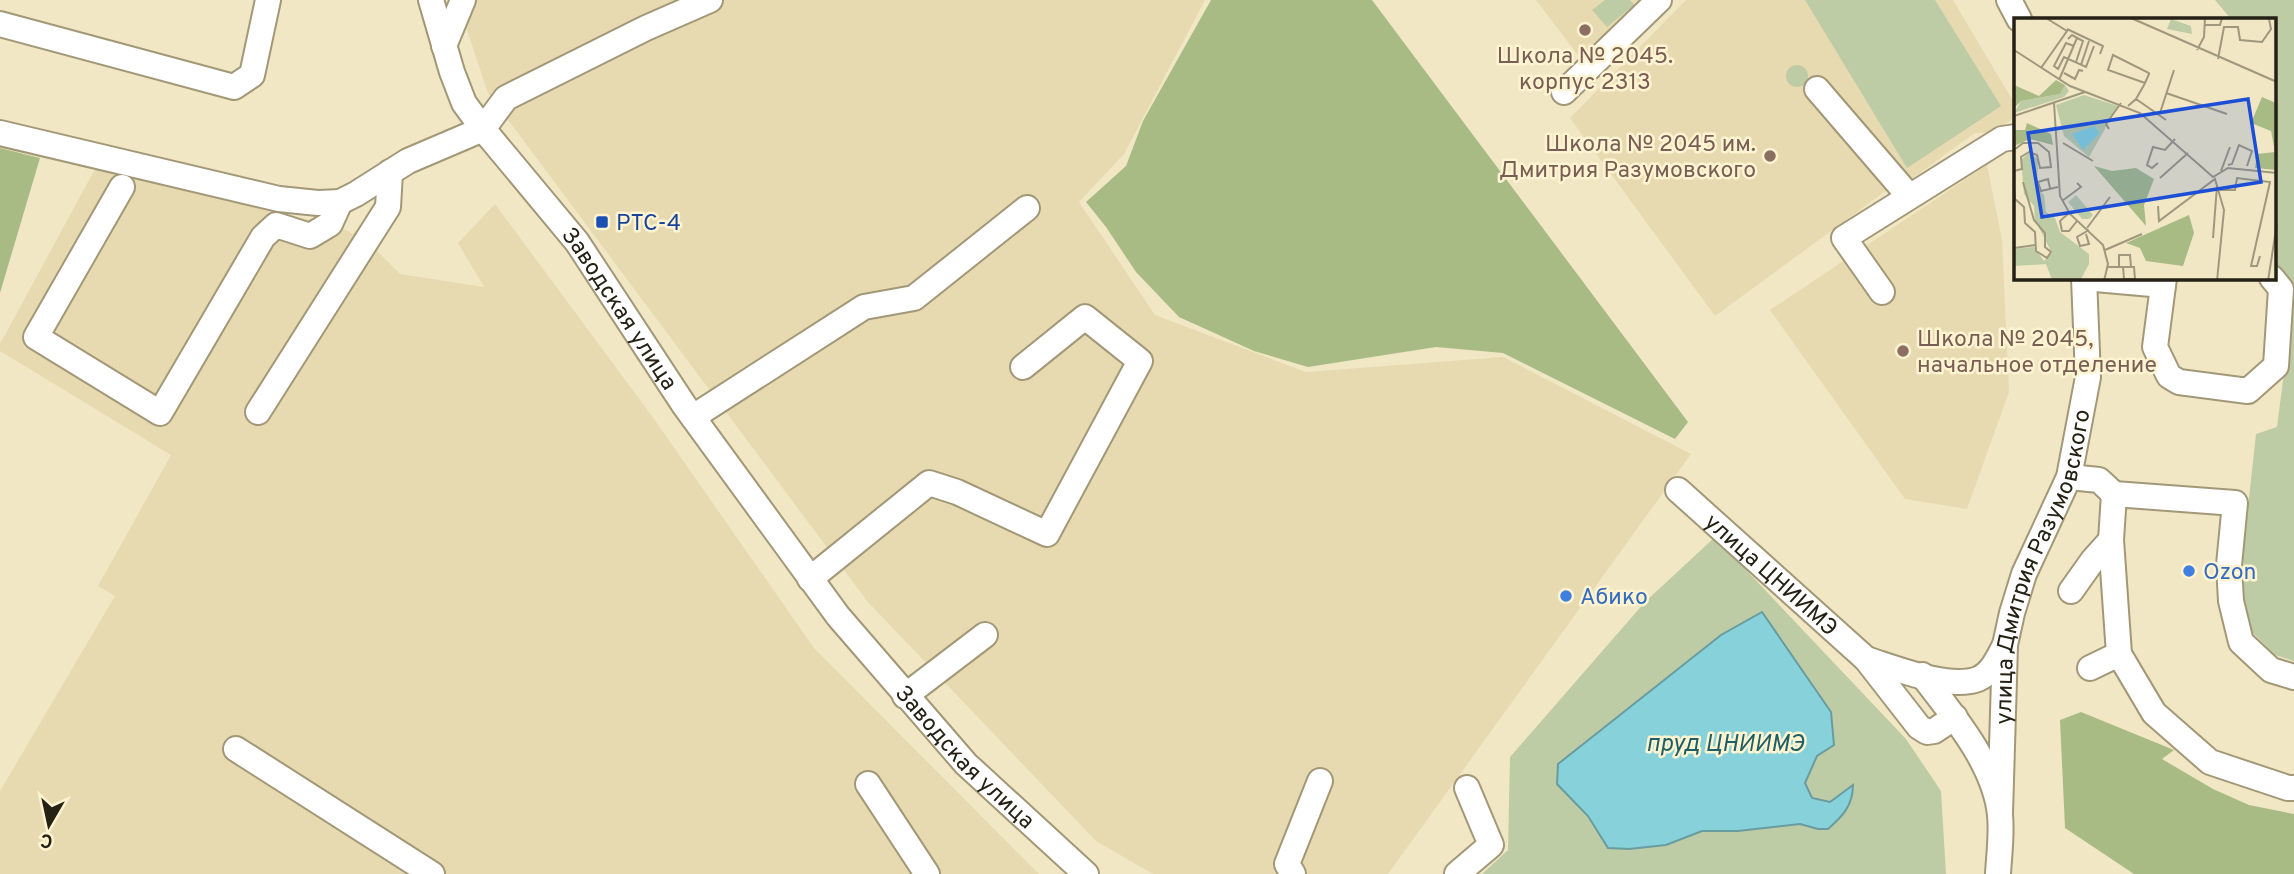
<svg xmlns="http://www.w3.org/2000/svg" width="2294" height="874" font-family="Overpass,sans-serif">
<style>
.built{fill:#e7dab0}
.green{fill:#becca6}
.forest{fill:#a9bb85}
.water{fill:#86d1da;stroke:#699c9f;stroke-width:2}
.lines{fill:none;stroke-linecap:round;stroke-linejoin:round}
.minor-casing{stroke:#a29878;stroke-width:28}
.minor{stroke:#fff;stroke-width:24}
.education-dot{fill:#8d6e63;stroke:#fff4d1;stroke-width:2.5}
.transit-dot{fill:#1a4fb4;stroke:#fff4d1;stroke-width:2.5}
.shop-dot{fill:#3f7fe0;stroke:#fff4d1;stroke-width:2.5}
.labels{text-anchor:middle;stroke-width:5;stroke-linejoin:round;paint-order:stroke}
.education-label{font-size:23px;fill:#785e54;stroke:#fff4d1}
.transit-label{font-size:23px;fill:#164399;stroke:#fff4d1;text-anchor:start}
.street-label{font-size:23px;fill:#252114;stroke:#fff4d1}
.shop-label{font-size:23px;fill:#366cbe;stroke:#fff4d1;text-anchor:start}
.water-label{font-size:24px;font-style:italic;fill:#1f5e65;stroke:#fff4d1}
.inset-road{fill:none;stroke:#9f987e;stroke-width:2}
.view{fill:#1d4ed8;fill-opacity:0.15;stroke:#1d4ed8;stroke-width:3.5}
.inset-edge{fill:none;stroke:#252114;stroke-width:3.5}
</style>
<rect width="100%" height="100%" fill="#f1e7c4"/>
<!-- built -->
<g class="built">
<polygon points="457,0 1205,0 1124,154 1079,202 1155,315 1306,372 1503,357 1691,454 1388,874 1153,874 1096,841 867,601 488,93"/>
<polygon points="1536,0 1642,0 1581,59"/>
<polygon points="1686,0 1953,0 2016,106 2016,117 1993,132 1975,133 1910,180 1902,179 1715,316 1570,118"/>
<polygon points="1987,165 2002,240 2009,392 1967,509 1905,499 1770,310"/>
<polygon points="95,169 340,227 353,234 356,230 400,274 484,287 458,243 495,204 654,419 814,648 1039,874 0,874 0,791 115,596 98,586 171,455 0,351 0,344"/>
</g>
<!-- green -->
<g class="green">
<polygon points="1605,0 1630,0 1634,5 1607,27 1592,10"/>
<polygon points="1805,0 1935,0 2001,106 1907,168"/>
<polygon points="2215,0 2294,0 2294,661 2275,655 2249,629 2238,599 2256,434 2277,427 2293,303 2287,276 2275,267 2275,19 2231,19"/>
<circle cx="1797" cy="76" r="11"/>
<polygon points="1715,537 1906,739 1941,791 1946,874 1482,874 1508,850 1510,757 1645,602"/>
</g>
<!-- forest -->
<g class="forest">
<polygon points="1211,0 1372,0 1688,422 1675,439 1503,353 1436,347 1308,367 1254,351 1179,317 1136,272 1106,227 1086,202 1126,166 1143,121"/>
<polygon points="0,148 40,158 0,293"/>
<polygon points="2081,712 2174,750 2162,759 2213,789 2249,805 2294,814 2294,874 2134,874 2065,828 2060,720"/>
</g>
<!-- water -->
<path class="water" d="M 1762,612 L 1831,712 L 1834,745 L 1817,756 L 1805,783 L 1812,798 L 1830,802 L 1853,785 C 1853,805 1843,816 1828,829 L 1818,829 L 1800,824 L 1738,831 L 1702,831 L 1666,845 L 1629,849 L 1608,848 L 1588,816 L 1557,784 L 1558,764 L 1721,635 Z"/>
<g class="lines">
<defs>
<g id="minor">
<polyline points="431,0 452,72 464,103 483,129 506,98 646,28 710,0"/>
<polyline points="2009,0 2019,19"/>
<polyline points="0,24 234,87 252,75 268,0"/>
<polyline points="444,46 463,0"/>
<polyline points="1817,89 1909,196"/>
<polyline points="1564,92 1659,0"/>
<path id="s1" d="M 0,133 L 279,199 L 318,203 L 340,202 L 356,194 L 408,161 L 483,129 L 577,242 L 684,405 L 838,616 L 966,764 L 1086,874"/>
<polyline points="122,187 36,337 160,413 263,237 276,225 310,236 330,224 340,202"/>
<polyline points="2164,278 2155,347 2169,376 2179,382 2248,391 2276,366 2281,289 2272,278"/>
<polyline points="1882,292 1844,238 2002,139 2016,137"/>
<polyline points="258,412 388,207 390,172"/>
<polyline points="693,417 864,307 914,298 1027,208"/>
<polyline points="2069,477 2099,480 2114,494"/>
<path id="s2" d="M 1678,490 L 1866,659 L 1919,727 L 1927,732 L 1934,731 L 1955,717"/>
<polyline points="810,579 929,483 957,492 1047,534 1140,361 1085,317 1023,367"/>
<polyline points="2071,591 2093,560 2111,540"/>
<path d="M 1866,659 C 1895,668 1949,690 1978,679 C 1992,673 1998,658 2005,645"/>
<polyline points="2090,668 2119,654"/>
<path d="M 1922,675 C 1952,714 1995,764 2000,815 C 2002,834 1999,855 1998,874"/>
<polyline points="2294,677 2271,670 2241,642 2231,601 2229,565 2235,503 2114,494 2111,540 2119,654 2154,713 2210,762 2288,788 2294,788"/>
<polyline points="905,696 985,635"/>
<polyline points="236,749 432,874"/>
<polyline points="868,784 927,874"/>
<path id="s3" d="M 2000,814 L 2005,645 L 2012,613 L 2024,574 L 2069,477 L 2088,377 L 2084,278 L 2163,285"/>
<polyline points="1293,874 1287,864 1320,781"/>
<polyline points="1457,874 1491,845 1467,788"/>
</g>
</defs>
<!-- minor casing -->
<use href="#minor" class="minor-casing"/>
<!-- minor -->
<use href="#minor" class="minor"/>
</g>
<!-- markers -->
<g class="education-dot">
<circle cx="1585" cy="30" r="7"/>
<circle cx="1770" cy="156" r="7"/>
<circle cx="1903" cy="351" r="7"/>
</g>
<rect class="transit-dot" x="595" y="215" width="14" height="14" rx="3.5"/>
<g class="shop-dot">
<circle cx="2189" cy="571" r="7"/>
<circle cx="1566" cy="596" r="7"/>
</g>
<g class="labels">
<!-- education labels -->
<g class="education-label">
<text x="1585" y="63">Школа № 2045.<tspan x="1585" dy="26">корпус 2313</tspan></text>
<text x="1756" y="151" text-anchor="end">Школа № 2045 им.<tspan x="1756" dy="26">Дмитрия Разумовского</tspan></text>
<text x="1917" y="346" text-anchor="start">Школа № 2045,<tspan x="1917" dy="26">начальное отделение</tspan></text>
</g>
<!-- transit labels -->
<g class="transit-label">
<text x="616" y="230">РТС-4</text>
</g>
<!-- street labels -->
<g class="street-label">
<text dy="8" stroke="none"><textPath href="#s1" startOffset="735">Заводская улица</textPath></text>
<text dy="8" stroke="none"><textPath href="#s3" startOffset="254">улица Дмитрия Разумовского</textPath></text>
<text dy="8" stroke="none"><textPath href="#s2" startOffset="126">улица ЦНИИМЭ</textPath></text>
<text dy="8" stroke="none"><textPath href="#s1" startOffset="1302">Заводская улица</textPath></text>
</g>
<!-- shop labels -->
<g class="shop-label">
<text x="2203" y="579">Ozon</text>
<text x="1580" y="604">Абико</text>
</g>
<!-- water labels -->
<g class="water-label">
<text x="1725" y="751">пруд ЦНИИМЭ</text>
</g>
</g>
<!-- overview -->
<g transform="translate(2014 18)">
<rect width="262" height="262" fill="#f1e7c4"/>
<path d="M 157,1 L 177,8 L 178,16 L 153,11 ZM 51,67 L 55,73 L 50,79 L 0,95 L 7,83 L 46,76 ZM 70,77 L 104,88 L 75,139 L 50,118 L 42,87 ZM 15,135 L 24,141 L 23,170 L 30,177 L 32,194 L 41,200 L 46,214 L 75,236 L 75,246 L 66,263 L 38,262 L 32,246 L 0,248 L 0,231 L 20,229 L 30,243 L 38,235 L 21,202 L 20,188 L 10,176 L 7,142 ZM 62,177 L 79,197 L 75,201 L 68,201 L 54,184 Z" fill="#becca6"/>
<path d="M 42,62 L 51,67 L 46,76 L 7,83 L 0,90 L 0,67 L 25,78 ZM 248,79 L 262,85 L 262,152 L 241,150 L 243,136 L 261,134 L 257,113 L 237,105 ZM 13,105 L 37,116 L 39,127 L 16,121 L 0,128 L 0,112 L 11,112 ZM 80,148 L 98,153 L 122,150 L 140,161 L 130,187 L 132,208 ZM 175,197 L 180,215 L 169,248 L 132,243 L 126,230 L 112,225 Z" fill="#a9bb85"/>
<path d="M 80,108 L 86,115 L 69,132 L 58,116 Z" fill="#86d1da"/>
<path class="inset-road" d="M 117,0 L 263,64M 191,7 L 206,7 L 208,0M 53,11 L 89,28 L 86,36M 54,21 L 58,17 L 69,23 L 62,44M 60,28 L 52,25 L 40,48 L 44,51 L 50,39 L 72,49 L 80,28M 0,32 L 56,68 L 126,95 L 199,159 L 214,150 L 263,155M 183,32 L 190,19 L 191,0M 204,41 L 210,9 L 224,9 L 226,22 L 248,24 L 257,11 L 255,1M 67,47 L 75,23M 27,50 L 53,13 L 32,0M 50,55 L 61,61 L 65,52 L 69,53M 45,62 L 63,20M 152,75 L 213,96M 122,81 L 152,102M 40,85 L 46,178 L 56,196 L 89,227 L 94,246 L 90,263M 114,88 L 122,81 L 130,67 L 131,65 L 135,56 L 135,55 L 99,37 L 94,52 L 131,65M 146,95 L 160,52M 0,98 L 71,74M 95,111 L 92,106 L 107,85M 49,125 L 79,143M 0,132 L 9,125 L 24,125 L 35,134 L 37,149 L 26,150 L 23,137 L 15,134 L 7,139 L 8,151 L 0,153M 144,145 L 138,150 L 133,147 L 139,129 L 151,132 L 161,121M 214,147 L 218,146 L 225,127 L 238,133 L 233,148M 207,153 L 216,129M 146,160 L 174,135M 0,170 L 1,181 L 10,189 L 11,205 L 21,214 L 22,233 L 33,240 L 37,234 L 31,229 L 31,215 L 20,202 L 9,164M 36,170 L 34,161 L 24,164 L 27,173 L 44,169M 206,172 L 221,172 L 223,160 L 256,164 L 237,248 L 243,248 L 246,238M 48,183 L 67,169 L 63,165M 144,188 L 145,203 L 201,161 L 210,192 L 203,263M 55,195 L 46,203 L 48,213 L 55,213 L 63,203M 73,210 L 96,179M 72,216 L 75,226 L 66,228 L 63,219 L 75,212M 199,220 L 203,168M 0,230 L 22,227M 91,232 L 128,216M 94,249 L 120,249 L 121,261 L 110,261 L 109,249M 105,249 L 105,237 L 116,237 L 117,249M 254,263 L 263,205"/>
<path class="view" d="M 234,81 L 247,164 L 28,199 L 14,115 Z"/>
<rect width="262" height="262" class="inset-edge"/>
</g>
<!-- north arrow -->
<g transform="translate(49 825) rotate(189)" stroke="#fff4d1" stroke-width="5" paint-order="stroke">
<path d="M0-5L12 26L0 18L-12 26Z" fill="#252114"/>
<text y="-10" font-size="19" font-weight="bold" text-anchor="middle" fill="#252114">С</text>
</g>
</svg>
